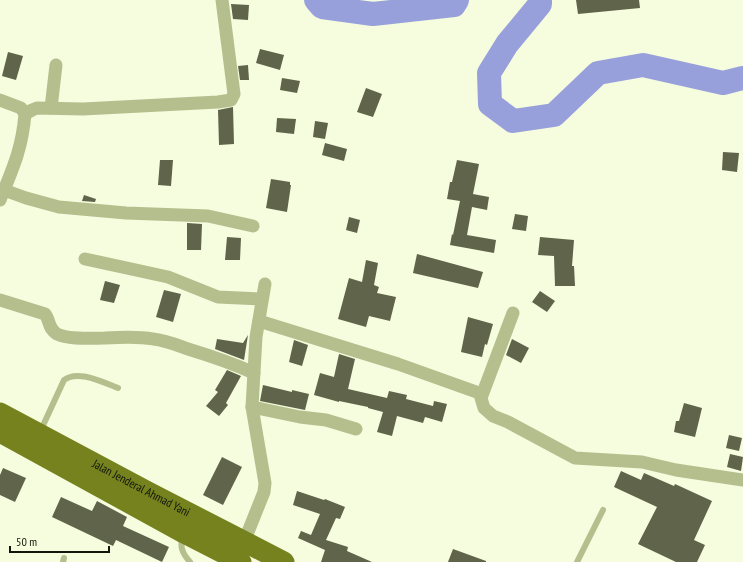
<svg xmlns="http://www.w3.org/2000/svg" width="743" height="562" font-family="'PT Sans Narrow',sans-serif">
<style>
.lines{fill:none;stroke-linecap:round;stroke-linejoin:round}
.river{stroke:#97a0db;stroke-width:24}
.building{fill:#5f644a}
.service{stroke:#b5bf8e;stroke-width:6}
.minor{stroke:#b5bf8e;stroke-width:13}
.trunk{stroke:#75821e;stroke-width:21}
.labels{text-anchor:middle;stroke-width:4;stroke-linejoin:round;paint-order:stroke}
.street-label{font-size:12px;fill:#13150b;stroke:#f6fcde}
</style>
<rect width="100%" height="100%" fill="#f6fcde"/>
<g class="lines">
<!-- river -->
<g class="river">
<polyline points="316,0 322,7 373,14 454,5 457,0"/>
<polyline points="540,0 540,4 507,44 489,73 490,104 513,121 554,115 598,73 643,65 723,83 743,78"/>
</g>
</g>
<!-- building -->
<g class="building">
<polygon points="576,0 639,0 640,8 578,14"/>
<polygon points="231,4 249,5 248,20 233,19"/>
<polygon points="260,49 284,55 280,70 256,63"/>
<polygon points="8,52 23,56 16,80 2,76"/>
<polygon points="248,65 249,80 240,80 238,66"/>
<polygon points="282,78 300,81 297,93 280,90"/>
<polygon points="366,88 382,94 373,117 357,112"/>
<polygon points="233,107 234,144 219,145 218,110"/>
<polygon points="277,118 296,119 294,134 276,132"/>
<polygon points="315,121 328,123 325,139 313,137"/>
<polygon points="325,143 347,149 344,161 322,155"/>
<polygon points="723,152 739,153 737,172 722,170"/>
<polygon points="160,160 173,160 171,186 158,185"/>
<polygon points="457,160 479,164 473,194 489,197 487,210 472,207 467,235 496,240 494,253 450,245 452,234 453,235 460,201 447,199 450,182 452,182"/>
<polygon points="271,179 290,182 290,185 291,185 287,212 266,208"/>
<polygon points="84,195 96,199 95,202 82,201"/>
<polygon points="515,214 528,216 526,231 512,229"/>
<polygon points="349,217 360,220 357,233 346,230"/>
<polygon points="187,223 202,224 201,250 187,250"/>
<polygon points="227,237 241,238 240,260 225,260"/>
<polygon points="540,237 574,240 572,266 574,266 575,286 555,286 554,256 538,255"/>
<polygon points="417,254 483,272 478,288 413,273"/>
<polygon points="366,260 378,263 374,285 379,287 377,293 396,297 390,321 369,316 366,327 338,319 349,278 362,282"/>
<polygon points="105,281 120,285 114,303 100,300"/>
<polygon points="164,290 181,294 173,322 156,317"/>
<polygon points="540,291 555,301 547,312 532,302"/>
<polygon points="468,317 493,324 487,345 485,344 482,357 461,352"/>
<polygon points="248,335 244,360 215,349 217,339 243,343"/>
<polygon points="512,339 529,348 521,363 506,355"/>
<polygon points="294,340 308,345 302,366 289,362"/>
<polygon points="339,354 355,359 348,389 387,398 389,391 407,395 406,399 433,406 434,401 447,404 442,422 425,417 423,423 397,416 392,436 377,432 383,412 368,408 368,407 339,401 339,402 314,395 320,373 334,377"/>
<polygon points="227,370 241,376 226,403 228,405 219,416 206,406 218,392 215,390"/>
<polygon points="263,385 292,392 292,390 309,394 305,410 260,401"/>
<polygon points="684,403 702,408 695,437 674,432 676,421 679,421"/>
<polygon points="729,435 742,438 739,451 726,448"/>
<polygon points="730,454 743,457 741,471 727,467"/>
<polygon points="222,457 242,467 223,505 203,495"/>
<polygon points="3,468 26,478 15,502 0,495 0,475"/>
<polygon points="621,471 641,480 644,473 674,486 675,484 712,501 694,540 705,545 697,562 676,562 638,544 657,507 614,487"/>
<polygon points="297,491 324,500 325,499 345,507 340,519 336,518 326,540 348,547 347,551 372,562 321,562 325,550 298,538 301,531 311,535 320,514 293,505"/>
<polygon points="61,497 92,511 97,501 127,517 123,526 169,547 162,562 116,540 113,546 52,517"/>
<polygon points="453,549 486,561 486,562 448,562"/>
</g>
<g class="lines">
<!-- service -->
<g class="service">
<path d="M 40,432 L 64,380 C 78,369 104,383 118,388"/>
<path d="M 183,536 C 179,547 183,554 190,562"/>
<polyline points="63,562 64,558"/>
<polyline points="577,562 603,510"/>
</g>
<!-- minor -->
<g class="minor">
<path d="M 0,100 L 21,108 L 25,114 C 22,149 13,168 0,200"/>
<polyline points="51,108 56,65"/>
<polyline points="25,114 32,110 37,108 83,109 218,102 231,100 234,94 222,0"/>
<polyline points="4,190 26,198 59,207 126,213 208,216 253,226"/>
<polyline points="85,259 168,277 218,297 262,299"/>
<path d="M 0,300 L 45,314 C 50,320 48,329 57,334 C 69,340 91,338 105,338 C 121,337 138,336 153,339 C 165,340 177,345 188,349 C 211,356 232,363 254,373"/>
<polyline points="513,313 481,398 484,408 493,416 508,422 575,458 642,462 676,470 743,480"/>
<polyline points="259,321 398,364 482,394"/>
<polyline points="252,407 300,417 326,420 356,429"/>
<polyline points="244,542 264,492 265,483 252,407 256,337 265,284"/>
</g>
<!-- trunk -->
<g class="trunk">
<path id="s1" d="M 0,413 L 148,492 L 284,562"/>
<polyline points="0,432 184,533 241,562"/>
</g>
</g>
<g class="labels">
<!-- street labels -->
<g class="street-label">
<text dy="4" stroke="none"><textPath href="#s1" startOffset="160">Jalan Jenderal Ahmad Yani</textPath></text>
</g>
</g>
<!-- scale -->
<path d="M10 546v6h99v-6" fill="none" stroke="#13150b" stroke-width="2"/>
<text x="16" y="546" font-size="12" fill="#13150b" stroke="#f6fcde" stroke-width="3" paint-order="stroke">50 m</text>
</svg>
